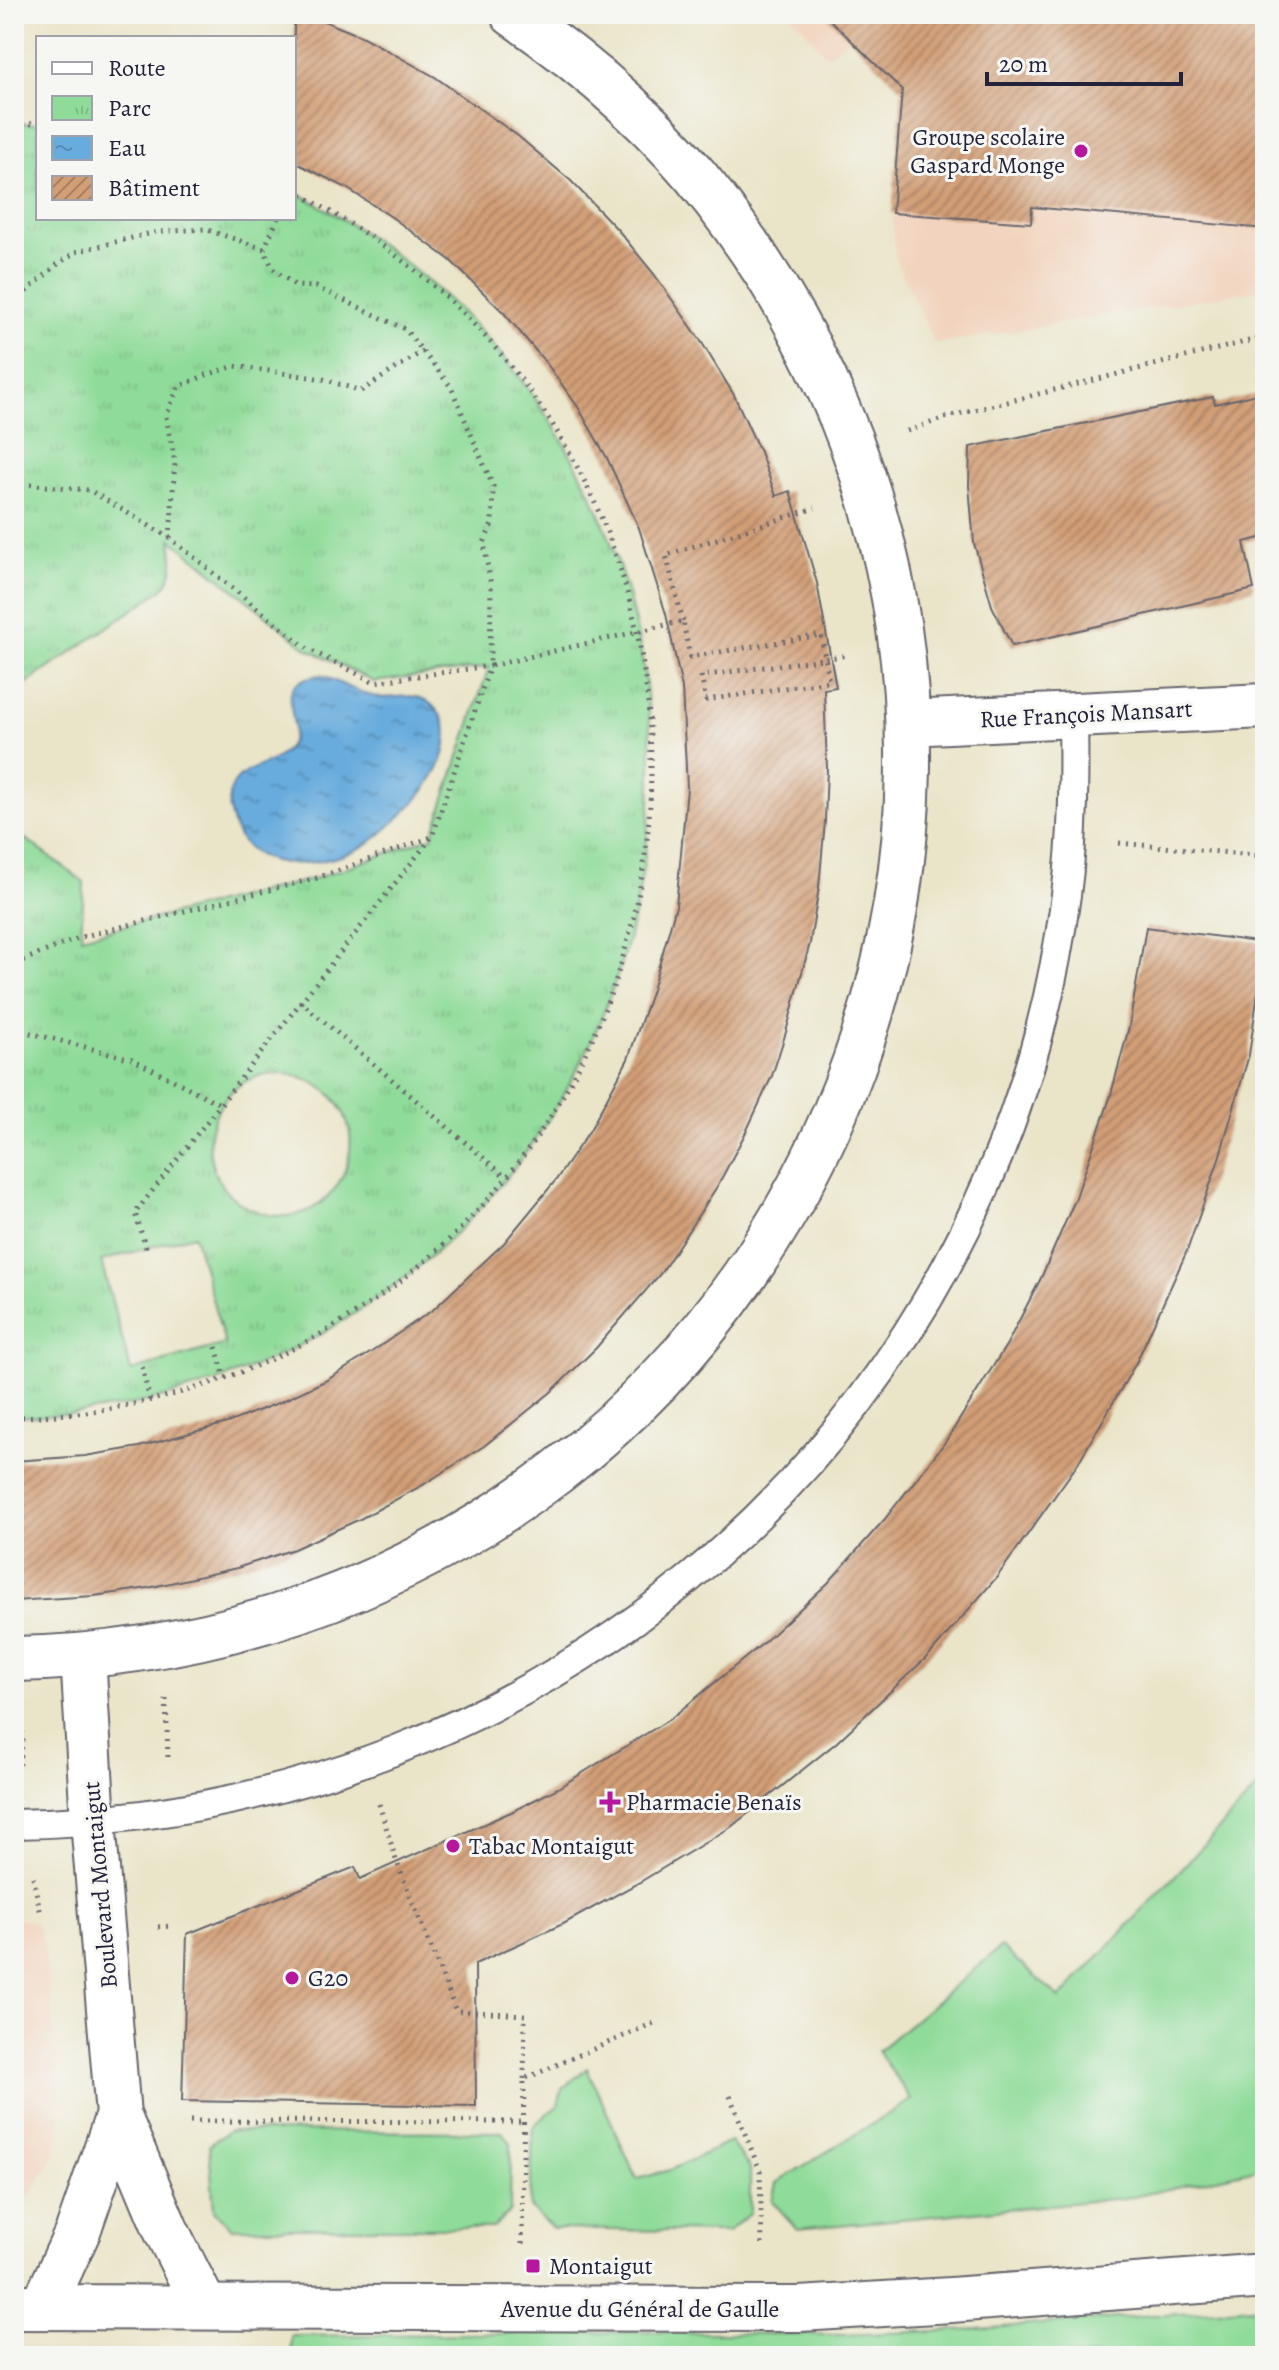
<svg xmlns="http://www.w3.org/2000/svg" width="1279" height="2370" font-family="Alegreya,serif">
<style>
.built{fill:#f2d4be}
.grass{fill:#8fdb99;stroke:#587e6a;stroke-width:2}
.park{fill:url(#park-tufts);stroke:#587e6a;stroke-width:2;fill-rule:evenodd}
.water{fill:url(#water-ripples);stroke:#44678c;stroke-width:2}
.building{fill:url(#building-hatch)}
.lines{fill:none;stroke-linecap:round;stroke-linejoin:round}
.lane-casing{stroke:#68666d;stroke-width:32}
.street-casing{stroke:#68666d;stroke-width:48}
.secondary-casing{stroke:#68666d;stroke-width:48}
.path{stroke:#68666d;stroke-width:5;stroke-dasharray:2 6;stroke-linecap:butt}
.lane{stroke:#fff;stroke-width:28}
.street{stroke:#fff;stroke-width:44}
.secondary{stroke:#fff;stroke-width:44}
.poi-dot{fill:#b5179e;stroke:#f6f6f2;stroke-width:3}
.labels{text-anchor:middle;stroke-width:6;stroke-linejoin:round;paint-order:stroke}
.poi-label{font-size:24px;fill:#22223b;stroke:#f6f6f2;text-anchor:start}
.street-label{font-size:24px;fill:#22223b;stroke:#f6f6f2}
</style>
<defs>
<pattern id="park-tufts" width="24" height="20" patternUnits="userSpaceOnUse" patternTransform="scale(2)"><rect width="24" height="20" fill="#8fdb99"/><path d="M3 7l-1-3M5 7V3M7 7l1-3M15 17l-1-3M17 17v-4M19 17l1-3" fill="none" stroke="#7bbc85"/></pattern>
<pattern id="water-ripples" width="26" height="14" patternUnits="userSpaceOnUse" patternTransform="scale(2)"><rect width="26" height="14" fill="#67acdd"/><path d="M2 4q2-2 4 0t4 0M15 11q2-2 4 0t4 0" fill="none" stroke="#548cb4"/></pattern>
<pattern id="building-hatch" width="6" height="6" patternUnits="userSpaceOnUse" patternTransform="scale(2)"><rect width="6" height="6" fill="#d29e76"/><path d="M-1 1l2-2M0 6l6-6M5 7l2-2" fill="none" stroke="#aa8062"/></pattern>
</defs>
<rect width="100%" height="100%" fill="#f6f6f2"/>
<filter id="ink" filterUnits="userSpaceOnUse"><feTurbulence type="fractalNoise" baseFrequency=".0125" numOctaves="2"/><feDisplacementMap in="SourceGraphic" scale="16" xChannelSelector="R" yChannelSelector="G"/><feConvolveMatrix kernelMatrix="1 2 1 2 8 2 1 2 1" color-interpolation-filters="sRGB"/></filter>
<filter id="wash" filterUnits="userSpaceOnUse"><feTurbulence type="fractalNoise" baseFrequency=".006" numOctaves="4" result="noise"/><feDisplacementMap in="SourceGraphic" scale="32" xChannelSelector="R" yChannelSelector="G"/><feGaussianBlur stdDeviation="1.8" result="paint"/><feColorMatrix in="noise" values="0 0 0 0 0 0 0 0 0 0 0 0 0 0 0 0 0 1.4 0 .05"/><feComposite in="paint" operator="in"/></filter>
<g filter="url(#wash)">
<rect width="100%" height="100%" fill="#eae5c9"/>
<!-- built -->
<g class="built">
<polygon points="790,14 1265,14 1265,289 935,344 895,259 892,213 902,90 849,38 827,56"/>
<polygon points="14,1918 35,1923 44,1943 60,2089 59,2134 54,2156 32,2193 20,2202 14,2202"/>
</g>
<!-- grass -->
<g class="grass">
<polygon points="1265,1780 1265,2167 1133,2197 797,2229 772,2201 776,2183 911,2100 878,2051 1001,1947 1060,1998"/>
<polygon points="587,2068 637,2179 670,2170 730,2142 750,2168 750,2213 728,2232 553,2229 530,2208 533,2128 547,2114 558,2106 562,2089"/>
<polygon points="229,2131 502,2132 511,2143 510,2211 493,2228 232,2228 214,2211 209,2145"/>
<polygon points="1265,2306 1265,2356 291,2356 291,2336 652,2332 844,2335 977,2329"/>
</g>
<!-- park -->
<path class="park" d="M 14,123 L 38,124 L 38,218 L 294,218 L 294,191 C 374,234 445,287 503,357 C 737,635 687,1062 399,1282 C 289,1367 154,1415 14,1417 L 14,770 L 16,832 L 84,882 L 81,937 L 317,878 L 432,837 L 489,667 L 374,682 L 308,649 L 171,539 C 173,561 177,567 164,588 L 14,692 ZM 282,1073 C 290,1075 299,1075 306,1079 C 393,1116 339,1243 256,1211 C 240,1205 228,1196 219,1181 C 197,1143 214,1090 258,1076 C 265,1074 274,1074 282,1073 ZM 194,1235 L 225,1344 L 131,1371 L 101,1261 Z"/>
<!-- water -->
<path class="water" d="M 321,675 C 339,682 359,694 378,697 C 391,700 407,693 420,698 C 430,701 437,709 442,718 C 460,758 418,801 391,825 C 382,833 372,842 362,847 C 324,867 253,877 234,827 C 230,815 227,805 230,792 C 240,760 279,771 292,740 C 302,715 268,682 321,675 Z"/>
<g id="blocks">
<!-- building -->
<g class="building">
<polygon points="294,14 307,14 363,37 435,77 518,136 571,181 618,230 654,274 699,338 734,395 760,452 776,496 790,491 817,583 836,687 824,689 827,767 825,821 819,887 810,943 786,1032 772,1076 746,1132 718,1185 661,1273 596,1348 550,1393 484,1446 423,1485 360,1519 294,1549 237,1568 148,1588 94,1596 14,1601 14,1461 85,1456 139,1447 227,1423 278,1403 327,1380 370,1353 434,1309 504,1243 556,1180 590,1130 628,1059 652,990 676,906 687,788 682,688 666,614 639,528 607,458 578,407 547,364 504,313 450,260 393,218 345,187 294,162"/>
<polygon points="824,14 1265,14 1265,229 1032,207 1031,223 892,213 902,90"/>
<polygon points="1265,392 1265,537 1244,542 1254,589 1012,646 992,606 974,543 969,486 970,447 1213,397 1215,404"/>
<polygon points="1146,927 1265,943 1249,1055 1218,1162 1187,1251 1136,1363 1077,1465 997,1577 931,1653 836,1743 731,1827 640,1882 565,1923 475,1964 476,2106 182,2101 187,1934 355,1867 360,1879 511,1812 558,1788 670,1719 761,1645 828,1583 884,1520 946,1441 1007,1344 1041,1278 1075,1200 1110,1098 1129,1027"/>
</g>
</g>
</g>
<g filter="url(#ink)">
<use href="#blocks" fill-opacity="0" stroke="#68666d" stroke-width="2"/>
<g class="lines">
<defs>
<path id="lane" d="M 14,1824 C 548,1817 997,1428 1066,895 C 1074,835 1074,775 1073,715"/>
<g id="street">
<polyline points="908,723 1265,706"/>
<polyline points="83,1656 93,1821 118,2115 166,2230 205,2307"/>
<path d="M 14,1659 C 211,1656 402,1591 558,1471 C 850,1246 976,859 872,505 C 840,395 785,291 715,200 C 659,127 588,66 513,14"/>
<polyline points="43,2307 78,2231 118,2115"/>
</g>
<polyline id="secondary" points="14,2307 799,2309 951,2300 1265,2276"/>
</defs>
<!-- lane casing -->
<use href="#lane" class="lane-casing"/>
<!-- street casing -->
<use href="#street" class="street-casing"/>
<!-- secondary casing -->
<use href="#secondary" class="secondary-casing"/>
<!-- path -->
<g class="path">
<polyline points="14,123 38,124"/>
<polyline points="278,218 264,249 273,269 296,286 316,287 405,329 451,387 493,486 492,524 484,543 491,586 490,666 683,621 690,657 821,635 829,681 706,700 701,676 836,657 847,655"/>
<polyline points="14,302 58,264 75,252 156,232 205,229 264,249"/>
<polyline points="907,431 951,416 1265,337"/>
<polyline points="14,483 89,490 170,538 308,649 374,682 490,666 432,837 317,878 81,937 14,964"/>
<polyline points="170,538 175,462 166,417 178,387 206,375 235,366 323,379 361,391 423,351"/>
<polyline points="683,621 666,555 815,508"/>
<polyline points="431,838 301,1002 507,1178"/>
<polyline points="1119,843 1265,856"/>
<polyline points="14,1032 22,1031 132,1059 220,1104"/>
<polyline points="146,1248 135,1213 301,1002"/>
<polyline points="216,1347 225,1378"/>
<polyline points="142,1367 150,1401"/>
<path d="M 14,1417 C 154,1415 289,1367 399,1282 C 687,1062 737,635 503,357 C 445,287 374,234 294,191"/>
<polyline points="166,1699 168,1758"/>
<polyline points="17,1716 23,1736 19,1770"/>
<polyline points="379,1804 396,1860 456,2011 525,2015 524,2079"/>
<polyline points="33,1877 41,1915"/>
<polyline points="158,1927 173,1926"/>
<polyline points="730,2096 760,2171 762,2244"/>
<polyline points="190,2121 523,2122"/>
<polyline points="522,2244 524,2079 656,2022"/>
</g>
<!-- lane -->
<use href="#lane" class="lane"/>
<!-- street -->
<use href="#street" class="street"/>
<!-- secondary -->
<use href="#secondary" class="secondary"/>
</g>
</g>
<!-- markers -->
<g class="poi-dot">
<circle cx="1081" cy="151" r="8"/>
<path d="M606 1790h8v8h8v8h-8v8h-8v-8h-8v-8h8z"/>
<circle cx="453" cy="1846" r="8"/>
<circle cx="292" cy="1978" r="8"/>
<rect x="525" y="2258" width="16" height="16" rx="4"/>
</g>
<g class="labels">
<!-- poi labels -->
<g class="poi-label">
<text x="1065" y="145" text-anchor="end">Groupe scolaire<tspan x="1065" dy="28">Gaspard Monge</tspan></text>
<text x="626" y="1810">Pharmacie Benaïs</text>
<text x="469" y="1854">Tabac Montaigut</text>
<text x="308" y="1986">G20</text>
<text x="549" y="2274">Montaigut</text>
</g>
<!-- street labels -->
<g class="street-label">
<text transform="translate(1086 714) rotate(-3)" y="8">Rue François Mansart</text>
<text transform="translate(100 1885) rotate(-95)" y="8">Boulevard Montaigut</text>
<text x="640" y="2317">Avenue du Général de Gaulle</text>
</g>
</g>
<!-- margin -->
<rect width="1279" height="2370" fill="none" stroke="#f6f6f2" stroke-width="48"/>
<!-- legend -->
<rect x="36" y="36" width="260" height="184" fill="#f6f6f2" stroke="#a1a1a9" stroke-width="2"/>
<rect x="52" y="62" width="40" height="12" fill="#ffffff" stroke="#a1a1a9" stroke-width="2"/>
<text x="108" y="76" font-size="24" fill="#22223b">Route</text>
<rect x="52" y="96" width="40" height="24" fill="url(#park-tufts)" stroke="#a1a1a9" stroke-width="2"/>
<text x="108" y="116" font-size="24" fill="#22223b">Parc</text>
<rect x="52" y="136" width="40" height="24" fill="url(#water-ripples)" stroke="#a1a1a9" stroke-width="2"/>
<text x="108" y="156" font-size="24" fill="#22223b">Eau</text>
<rect x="52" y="176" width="40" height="24" fill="url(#building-hatch)" stroke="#a1a1a9" stroke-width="2"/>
<text x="108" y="196" font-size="24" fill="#22223b">Bâtiment</text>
<!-- scale -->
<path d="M987 72v12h194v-12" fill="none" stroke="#22223b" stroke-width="4"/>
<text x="999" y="72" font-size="24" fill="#22223b" stroke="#f6f6f2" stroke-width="6" paint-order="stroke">20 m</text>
</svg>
